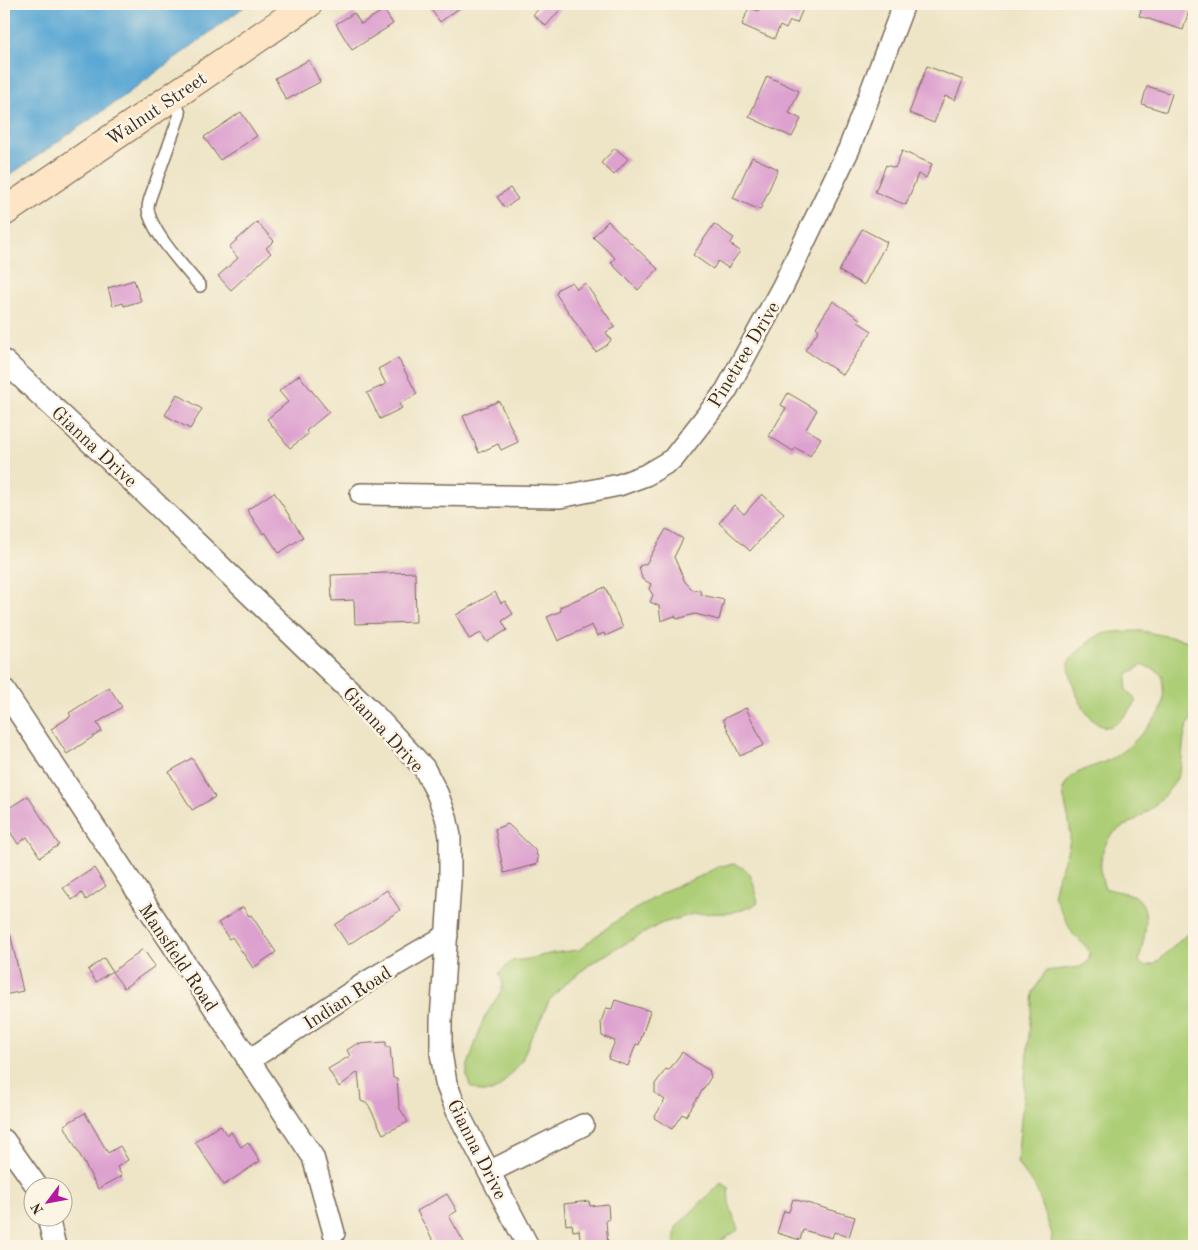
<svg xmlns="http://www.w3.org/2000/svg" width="1198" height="1250" font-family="'Old Standard TT',serif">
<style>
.green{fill:#adce77;stroke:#747c4a}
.water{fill:#5ba8d4;stroke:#4b6979}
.building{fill:#dda1cf}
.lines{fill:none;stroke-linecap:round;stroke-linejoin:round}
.service-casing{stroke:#7a6b59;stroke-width:14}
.minor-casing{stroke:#7a6b59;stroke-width:24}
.secondary-casing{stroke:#7a6b59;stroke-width:30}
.service{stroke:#fff;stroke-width:11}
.minor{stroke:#fff;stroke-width:21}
.secondary{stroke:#fde5c5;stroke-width:28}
.labels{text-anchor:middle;stroke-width:5;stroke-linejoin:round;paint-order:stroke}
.street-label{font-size:19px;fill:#3b2a1e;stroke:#fcf5e5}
</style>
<rect width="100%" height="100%" fill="#fcf5e5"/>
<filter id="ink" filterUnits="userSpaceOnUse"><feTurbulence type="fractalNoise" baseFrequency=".02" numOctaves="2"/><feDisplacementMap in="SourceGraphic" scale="10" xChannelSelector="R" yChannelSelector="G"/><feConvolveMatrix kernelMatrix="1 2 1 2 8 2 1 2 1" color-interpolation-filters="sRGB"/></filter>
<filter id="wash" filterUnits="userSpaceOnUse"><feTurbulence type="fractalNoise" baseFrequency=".0096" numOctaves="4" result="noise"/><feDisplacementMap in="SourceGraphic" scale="20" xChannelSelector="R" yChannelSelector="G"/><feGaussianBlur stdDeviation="1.12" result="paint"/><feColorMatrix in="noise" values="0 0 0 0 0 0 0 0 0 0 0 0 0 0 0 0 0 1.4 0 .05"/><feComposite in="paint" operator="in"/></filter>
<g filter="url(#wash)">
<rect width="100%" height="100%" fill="#eee5c7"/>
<!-- green -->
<g class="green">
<path d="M 1142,631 L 1194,642 L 1194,715 C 1176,736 1189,765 1172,786 C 1161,801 1148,812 1132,822 C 1127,825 1120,828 1116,831 C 1100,843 1097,871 1105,888 C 1113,891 1123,892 1132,895 C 1156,904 1142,944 1139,962 L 1144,966 L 1155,964 L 1191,930 L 1194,922 L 1194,1246 L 1051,1246 L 1052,1234 L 1037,1191 L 1032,1182 L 1024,1174 L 1017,1162 L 1033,992 L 1046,971 L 1080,967 L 1088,962 C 1089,958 1090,955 1089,951 C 1086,945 1078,940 1073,934 C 1071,931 1055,899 1054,896 C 1053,881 1068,857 1070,840 C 1072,823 1064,807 1063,790 C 1069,772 1087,769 1102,763 C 1121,756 1143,735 1154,719 C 1156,716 1160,714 1161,710 C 1165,700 1163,687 1162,676 L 1156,670 L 1142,665 L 1128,674 L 1126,690 L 1132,695 L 1136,702 C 1132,709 1116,727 1107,727 C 1085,727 1068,678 1069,661 C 1098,630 1101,632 1142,631 Z"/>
<path d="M 735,864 C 755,871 753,885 758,902 L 751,907 L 730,913 L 693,914 L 660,924 L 593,962 L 565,984 L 549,1001 L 537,1027 L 532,1035 L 522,1060 L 499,1088 L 491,1092 L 481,1092 L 470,1086 L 467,1077 L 467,1068 L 482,1023 L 487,1013 L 501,992 L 503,984 L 499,973 L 512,961 L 528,959 L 553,953 L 579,950 L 597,935 L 619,919 L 669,889 L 699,877 L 719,866 Z"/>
<polygon points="721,1183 728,1187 729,1203 738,1230 721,1241 717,1246 674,1246 676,1227"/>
</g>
<!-- water -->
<polygon class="water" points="4,4 248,4 127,94 4,179"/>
<g id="blocks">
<!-- building -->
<g class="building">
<polygon points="427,4 465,4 440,22"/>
<polygon points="543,4 565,4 546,26 533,15"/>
<polygon points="761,4 805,4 797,23 790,21 786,29 780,26 774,39 742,25 749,7 758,11"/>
<polygon points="1143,4 1191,4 1183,30 1139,16"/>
<polygon points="384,10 393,24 352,50 336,24 354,13 361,24"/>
<polygon points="309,60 320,82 286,100 275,78"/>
<polygon points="927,66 963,80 955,100 945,96 934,123 909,113"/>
<polygon points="767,76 799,91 789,113 801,119 792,137 749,117"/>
<polygon points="1147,86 1172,94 1166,112 1142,104"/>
<polygon points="241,112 257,136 220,160 204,137"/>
<polygon points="615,148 628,159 614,175 601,163"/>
<polygon points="902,151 932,164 926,178 918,174 906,205 875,192 886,165 895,168"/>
<polygon points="752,157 778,169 760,210 733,198"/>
<polygon points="510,188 518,199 505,208 497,197"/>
<polygon points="608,221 658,269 638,290 611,263 615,258 593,237"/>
<polygon points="257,222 274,241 266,248 271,253 231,290 218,276 238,258 229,247"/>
<polygon points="714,224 734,238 730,244 740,251 728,268 718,261 713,269 693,255"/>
<polygon points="862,229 887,242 864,285 839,271"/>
<polygon points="134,280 141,301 124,306 123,303 113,306 108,288"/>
<polygon points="572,282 577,289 585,283 615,327 606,332 611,340 607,345 596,352 556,294 558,289"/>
<polygon points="833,301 860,319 858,322 872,331 843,375 805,350 819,330 816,327"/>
<polygon points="398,358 417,394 399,404 402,408 380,419 367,393 386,384 378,369"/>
<polygon points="299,375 329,412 306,431 308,434 290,448 267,419 288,402 279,391"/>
<polygon points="788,393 817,410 806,429 821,438 810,456 796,448 793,451 769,436 786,408 781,405"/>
<polygon points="177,394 202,409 190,429 165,415"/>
<polygon points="499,401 518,442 501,450 498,444 479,453 463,416"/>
<polygon points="274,492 303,537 279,553 265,532 263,534 247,510"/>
<polygon points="762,494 784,513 750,551 719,523 734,505 744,514"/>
<polygon points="666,529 683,539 674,557 685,582 694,591 699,589 702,595 724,600 719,620 695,614 677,619 675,616 661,621 659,606 650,602 653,595 649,589 651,584 642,579 639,566 646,564"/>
<polygon points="415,572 416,622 355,624 354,600 332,601 331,575"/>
<polygon points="605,587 623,628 605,636 604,633 597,636 592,625 558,641 547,617 561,611 560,607"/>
<polygon points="495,592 501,603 505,601 513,614 502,621 507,630 487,642 481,633 469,639 456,615"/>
<polygon points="109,687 122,707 97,723 102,731 67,754 51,729 71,716 69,713"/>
<polygon points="746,708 764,745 740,756 723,719"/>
<polygon points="192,758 215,797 192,810 169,772"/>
<polygon points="28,796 59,845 40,857 27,837 18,844 4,822 4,811"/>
<polygon points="508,824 535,850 538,858 537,864 504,873 495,829"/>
<polygon points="94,868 106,886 86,900 82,893 72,900 63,888"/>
<polygon points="387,890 400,910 348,945 335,925"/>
<polygon points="243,907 249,916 251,915 276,952 253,968 232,937 229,939 218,923"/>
<polygon points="10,933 23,991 4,995 4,934"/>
<polygon points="143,949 155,966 124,988 112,972"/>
<polygon points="104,958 112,971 96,982 88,970"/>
<polygon points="615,1000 650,1011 639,1045 636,1044 628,1066 608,1059 615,1041 602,1036 601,1022 606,1008 612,1009"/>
<polygon points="386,1042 386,1047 390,1047 393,1078 397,1078 399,1107 408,1122 383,1134 368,1104 361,1101 358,1072 339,1087 328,1069 350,1056 347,1050 356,1044"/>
<polygon points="682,1052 703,1067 709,1070 711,1077 686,1116 682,1114 672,1129 654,1118 665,1100 655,1093 655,1084 666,1069 669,1070"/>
<polygon points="85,1113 108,1153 120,1146 128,1160 117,1167 122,1176 98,1189 64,1125"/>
<polygon points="220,1125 227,1135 231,1132 241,1147 248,1142 260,1161 224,1185 195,1142"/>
<polygon points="447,1194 457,1211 449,1216 466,1246 436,1246 417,1211"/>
<polygon points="793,1199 855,1217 849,1237 834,1232 832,1238 803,1230 800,1240 777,1233 784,1211 789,1212"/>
<polygon points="589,1201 590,1206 608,1204 609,1220 606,1220 608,1246 581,1246 579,1230 573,1231 572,1224 566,1225 564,1204"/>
</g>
</g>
</g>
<g filter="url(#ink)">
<use href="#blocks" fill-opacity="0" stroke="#7a6b59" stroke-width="1"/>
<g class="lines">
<defs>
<path id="service" d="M 174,96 L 180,114 L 150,198 C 149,201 148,206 148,209 C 151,232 185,268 200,286"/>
<g id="minor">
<polyline points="4,361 153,501 370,710 424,768 437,793 446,817 450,836 450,881 441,1021 441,1053 446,1083 457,1111 528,1246"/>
<polyline points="361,494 560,497 619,485 646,475 673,459 726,391 783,286 849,149 904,4"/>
<polyline points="4,690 313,1157 334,1233"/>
<polyline points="248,1061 370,980 447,935"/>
<polyline points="4,1140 38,1188"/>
<polyline points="489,1172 583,1125"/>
<polyline points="48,1218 55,1246"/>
</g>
<polyline id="secondary" points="4,212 308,4"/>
</defs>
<!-- service casing -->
<use href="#service" class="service-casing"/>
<!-- minor casing -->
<use href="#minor" class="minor-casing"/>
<!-- secondary casing -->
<use href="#secondary" class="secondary-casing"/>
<!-- service -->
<use href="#service" class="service"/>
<!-- minor -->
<use href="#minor" class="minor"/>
<!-- secondary -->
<use href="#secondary" class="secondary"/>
</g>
</g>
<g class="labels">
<!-- street labels -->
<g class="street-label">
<text transform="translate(156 108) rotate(-34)" y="7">Walnut Street</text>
<text transform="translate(743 354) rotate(-59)" y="7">Pinetree Drive</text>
<text transform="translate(95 446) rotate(43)" y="7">Gianna Drive</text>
<text transform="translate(384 729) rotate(47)" y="7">Gianna Drive</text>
<text transform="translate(179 957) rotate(56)" y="7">Mansfield Road</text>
<text transform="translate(347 997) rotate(-33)" y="7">Indian Road</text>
<text transform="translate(478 1149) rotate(63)" y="7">Gianna Drive</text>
</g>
</g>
<!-- margin -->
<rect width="1198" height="1250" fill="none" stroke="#fcf5e5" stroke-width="20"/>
<!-- north arrow -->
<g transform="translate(48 1202) rotate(238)"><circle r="24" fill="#fcf5e5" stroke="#afa495"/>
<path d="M0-4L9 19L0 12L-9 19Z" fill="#b5179e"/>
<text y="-8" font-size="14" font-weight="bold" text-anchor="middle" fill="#3b2a1e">N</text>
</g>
</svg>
